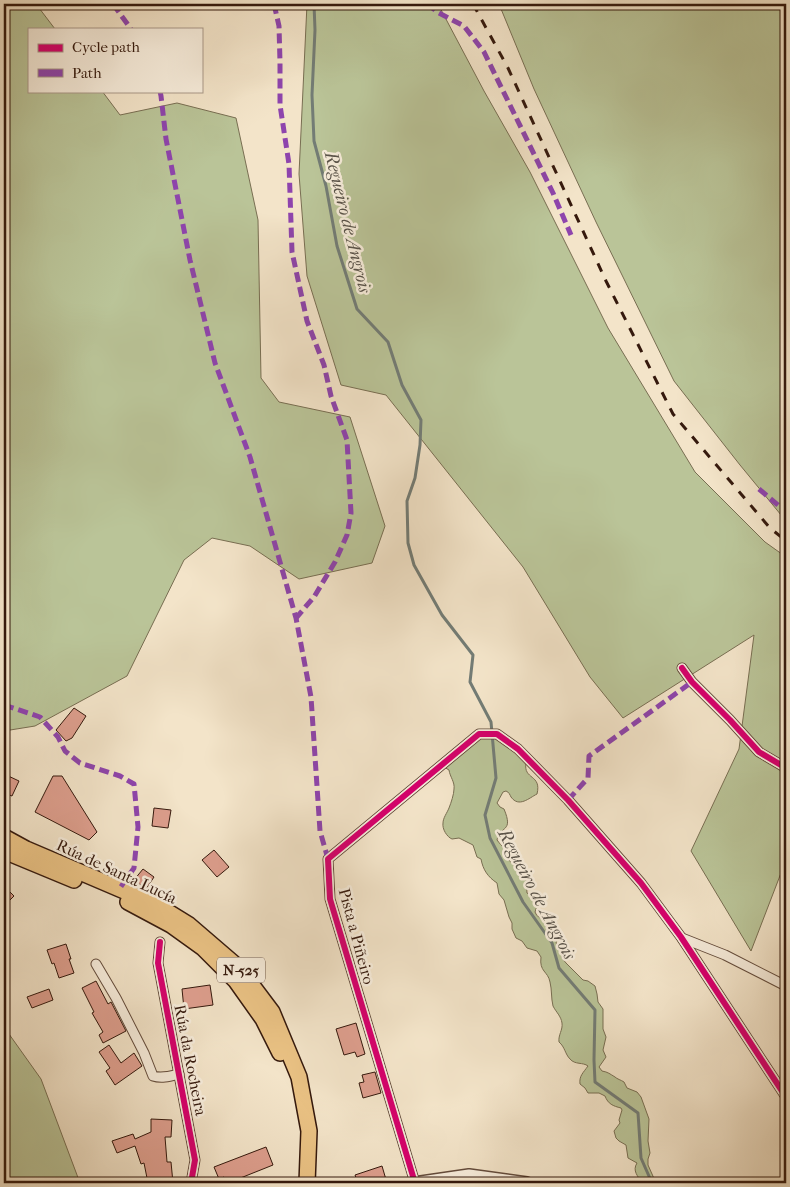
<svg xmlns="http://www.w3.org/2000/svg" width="790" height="1187" font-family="'IM FELL French Canon',serif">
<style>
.green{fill:#bac498;stroke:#786e52}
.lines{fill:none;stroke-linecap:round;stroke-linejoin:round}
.stream{stroke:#737c75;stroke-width:3}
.building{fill:#dd9e8d;stroke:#35190d}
.minor-casing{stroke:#644c3c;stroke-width:11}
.tertiary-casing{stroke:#644c3c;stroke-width:14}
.trunk-casing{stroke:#35190d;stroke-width:18}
.minor{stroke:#f7eddc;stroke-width:9}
.tertiary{stroke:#f7eddc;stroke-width:11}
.trunk{stroke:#eac284;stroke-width:15}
.rail{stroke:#35190d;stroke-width:3;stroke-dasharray:9 9;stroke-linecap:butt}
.quiet{stroke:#8e44ad;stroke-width:5;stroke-dasharray:10 5;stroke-linecap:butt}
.cycleway-casing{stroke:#f7eddc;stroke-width:9}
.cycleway{stroke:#d6006c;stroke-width:6}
.labels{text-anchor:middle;stroke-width:5;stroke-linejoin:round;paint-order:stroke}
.shield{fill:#f7eddc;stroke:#6f594b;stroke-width:1}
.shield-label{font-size:15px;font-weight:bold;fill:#35190d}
.street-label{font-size:16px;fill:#35190d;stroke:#f7eddc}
.water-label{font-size:18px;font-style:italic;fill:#59534a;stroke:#f7eddc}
</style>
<rect width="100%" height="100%" fill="#f3e4c9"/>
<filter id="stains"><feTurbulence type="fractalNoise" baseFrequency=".004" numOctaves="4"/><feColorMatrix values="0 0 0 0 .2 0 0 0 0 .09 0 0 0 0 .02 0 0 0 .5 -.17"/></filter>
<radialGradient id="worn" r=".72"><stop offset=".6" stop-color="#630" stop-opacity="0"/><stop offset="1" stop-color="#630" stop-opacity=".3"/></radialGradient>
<!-- green -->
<g class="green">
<polygon points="4,4 36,4 55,29 29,29 29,91 102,91 120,115 177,103 236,118 258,220 261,378 279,402 350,417 385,526 372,563 299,579 250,546 212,538 184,560 127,676 35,726 4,731"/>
<polygon points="307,4 438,4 484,91 530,172 608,328 695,472 765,542 786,557 786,860 751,951 691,851 739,749 754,635 623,718 590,677 523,567 386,395 341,385 307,276 299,174"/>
<polygon points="499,4 786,4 786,521 740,465 674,381 596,222 534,89"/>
<path d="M 497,736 L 515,749 L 526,763 C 523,780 542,774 537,794 C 529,798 519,808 511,797 C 510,795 509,792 506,791 L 503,792 L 497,803 L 500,807 L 504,809 C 514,833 500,825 497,840 C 502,847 508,850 508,859 L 526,879 L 527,893 L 536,899 L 537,906 L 535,912 C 540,924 552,916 556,931 C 558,936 558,938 556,943 L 562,951 L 562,958 L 566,963 L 583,980 L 588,981 L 595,986 L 597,994 L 598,1002 L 603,1009 L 603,1029 L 606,1037 L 603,1050 L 606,1057 L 599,1067 L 602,1071 C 608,1072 610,1074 615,1077 C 617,1079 621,1080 624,1082 L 627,1088 L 637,1092 L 641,1097 L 649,1119 L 648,1141 L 650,1153 L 648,1159 L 648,1165 L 656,1183 L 642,1183 C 638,1176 632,1171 637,1163 L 628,1158 L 626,1145 L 619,1141 L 616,1138 L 614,1131 L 620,1123 L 619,1120 L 622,1110 L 621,1108 C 613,1106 608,1104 605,1096 L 599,1093 L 588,1093 L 585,1088 L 580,1084 C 579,1076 583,1073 588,1066 C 583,1062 575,1065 570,1059 C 565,1054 565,1047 559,1042 C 558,1035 563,1030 562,1023 C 561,1016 556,1012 553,1006 C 551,998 552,990 550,982 C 548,971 539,972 541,957 L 537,951 L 527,948 L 522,941 L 516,938 L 512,929 L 512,923 L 509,917 L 504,900 L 499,894 L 497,883 C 488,877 483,870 481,859 L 477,857 L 473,845 L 459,838 L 452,839 C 447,837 442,829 443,823 C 443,818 447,813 449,808 C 451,803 454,794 454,789 C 455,782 450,777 449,770 L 444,767 L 481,737 Z"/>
<polygon points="4,1027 41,1079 80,1183 4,1183"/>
</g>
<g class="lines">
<!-- stream -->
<polyline class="stream" points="314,4 315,30 312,95 314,141 326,186 337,246 357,309 388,342 402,385 421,420 420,445 415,478 407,501 408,543 414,565 442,615 473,655 470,682 491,722 496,778 485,815 490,838 523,902 552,943 559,968 595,1010 594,1060 595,1082 638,1113 641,1158 652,1183"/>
</g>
<!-- building -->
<g class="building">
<polygon points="74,708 86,716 72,738 66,741 56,730"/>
<polygon points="4,774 19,781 12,796 4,793"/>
<polygon points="53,776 62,776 97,832 89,840 35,812"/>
<polygon points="154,808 171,810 168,828 152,826"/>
<polygon points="214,850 229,867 217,877 202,860"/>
<polygon points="143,869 154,877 146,889 134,880"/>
<polygon points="4,886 14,896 4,906"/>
<polygon points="66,944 71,959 69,959 74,973 59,978 54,963 52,964 47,950"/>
<polygon points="96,981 108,1004 111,1002 126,1031 103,1043 99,1035 103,1032 92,1013 94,1012 82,988"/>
<polygon points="210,985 213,1005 184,1009 182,989"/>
<polygon points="49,989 53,1000 32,1008 27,997"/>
<polygon points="356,1023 365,1054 357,1057 355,1052 344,1055 336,1029"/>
<polygon points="109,1045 121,1063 134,1053 142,1066 115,1085 106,1071 110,1068 99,1052"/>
<polygon points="375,1072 381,1093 363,1098 359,1083 364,1082 362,1075"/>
<polygon points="151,1119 172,1120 171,1137 165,1137 167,1162 171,1162 173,1183 148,1183 144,1163 141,1164 135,1146 117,1153 112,1141 133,1134 135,1139 151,1132"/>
<polygon points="266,1147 273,1165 238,1179 240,1183 226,1183 224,1177 219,1179 214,1167"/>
<polygon points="382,1166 387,1183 358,1183 355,1175"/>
</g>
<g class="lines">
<defs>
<g id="minor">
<polyline points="682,668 692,682 730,720 759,752 786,768"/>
<polyline points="682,938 725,955 786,986"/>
<polyline points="160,942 158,963 195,1160 191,1183"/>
<path d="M 96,964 L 116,998 L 144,1053 L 153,1076 C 162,1079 171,1076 179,1074"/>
<polyline points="415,1183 330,899 328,859 479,734 497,734 518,749 568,800 641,883 681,937 786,1097"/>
</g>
<polyline id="tertiary" points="414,1183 469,1175 527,1183"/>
<g id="trunk">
<polyline points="4,837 26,849 155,904 189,925 239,968 272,1012 299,1077 309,1131 307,1183"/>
<polyline points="4,851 74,880"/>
<polyline points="128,902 171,925 203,948 236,981 263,1019 280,1053"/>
</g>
</defs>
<!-- minor casing -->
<use href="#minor" class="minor-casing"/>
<!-- tertiary casing -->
<use href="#tertiary" class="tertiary-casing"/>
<!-- trunk casing -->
<use href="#trunk" class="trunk-casing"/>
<!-- minor -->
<use href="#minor" class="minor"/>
<!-- tertiary -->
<use href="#tertiary" class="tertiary"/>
<!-- trunk -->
<use href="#trunk" class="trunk"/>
<!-- rail -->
<polyline class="rail" points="473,4 508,68 606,281 673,414 770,528 786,541"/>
<!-- quiet -->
<g class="quiet">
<polyline points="113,4 131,29"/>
<polyline points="274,4 279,26 280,62 280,105 289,164 292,252 307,321 324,365 331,396 347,440 351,513 347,535 335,562 314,597 296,618"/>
<polyline points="427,4 439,13 464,26 484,52 553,193 571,235"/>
<polyline points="160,91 161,96 166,139 190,260 215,363 250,457 296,618 311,697 320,831 328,859"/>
<polyline points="759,489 786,512"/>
<polyline points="4,705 40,717 58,737 65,751 80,763 120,776 134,784 138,827 134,868 120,888"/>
<polyline points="568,800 588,778 589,756 692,682"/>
</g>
<defs>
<g id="cycleway">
<polyline points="682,668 692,682 730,720 759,752 786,768"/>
<polyline points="160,942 158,963 195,1160 191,1183"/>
<polyline points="415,1183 330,899 328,859 479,734 497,734 518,749 568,800 641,883 681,937 786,1097"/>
</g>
</defs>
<!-- cycleway casing -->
<use href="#cycleway" class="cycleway-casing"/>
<!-- cycleway -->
<use href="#cycleway" class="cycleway"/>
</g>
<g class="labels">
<!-- shield labels -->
<rect class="shield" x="217" y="957.5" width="48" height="25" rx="4"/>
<g class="shield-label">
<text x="241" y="975">N-525</text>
</g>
<!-- street labels -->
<g class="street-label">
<text transform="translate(117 871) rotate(25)" y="6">Rúa de Santa Lucía</text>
<text transform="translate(357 936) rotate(75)" y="6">Pista a Piñeiro</text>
<text transform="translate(191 1060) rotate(79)" y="6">Rúa da Rocheira</text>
</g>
<!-- water labels -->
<g class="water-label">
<text transform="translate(348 222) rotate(76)" y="6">Regueiro de Angrois</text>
<text transform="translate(537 894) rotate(62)" y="6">Regueiro de Angrois</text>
</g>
</g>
<!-- margin -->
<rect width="790" height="1187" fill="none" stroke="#f3e4c9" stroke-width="20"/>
<rect x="5" y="5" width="780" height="1177" fill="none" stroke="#35190d" stroke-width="2.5"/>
<rect x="10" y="10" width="770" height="1167" fill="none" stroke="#35190d"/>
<!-- legend -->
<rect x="28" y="28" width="175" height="65" fill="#f7eddc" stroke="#a99889"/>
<rect x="38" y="44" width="25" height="8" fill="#d6006c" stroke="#a99889"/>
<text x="72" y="52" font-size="15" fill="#35190d">Cycle path</text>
<rect x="38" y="69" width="25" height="8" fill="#8e44ad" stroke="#a99889"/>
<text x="72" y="78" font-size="15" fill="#35190d">Path</text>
<rect width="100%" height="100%" filter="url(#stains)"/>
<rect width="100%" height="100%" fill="url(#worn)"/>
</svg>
